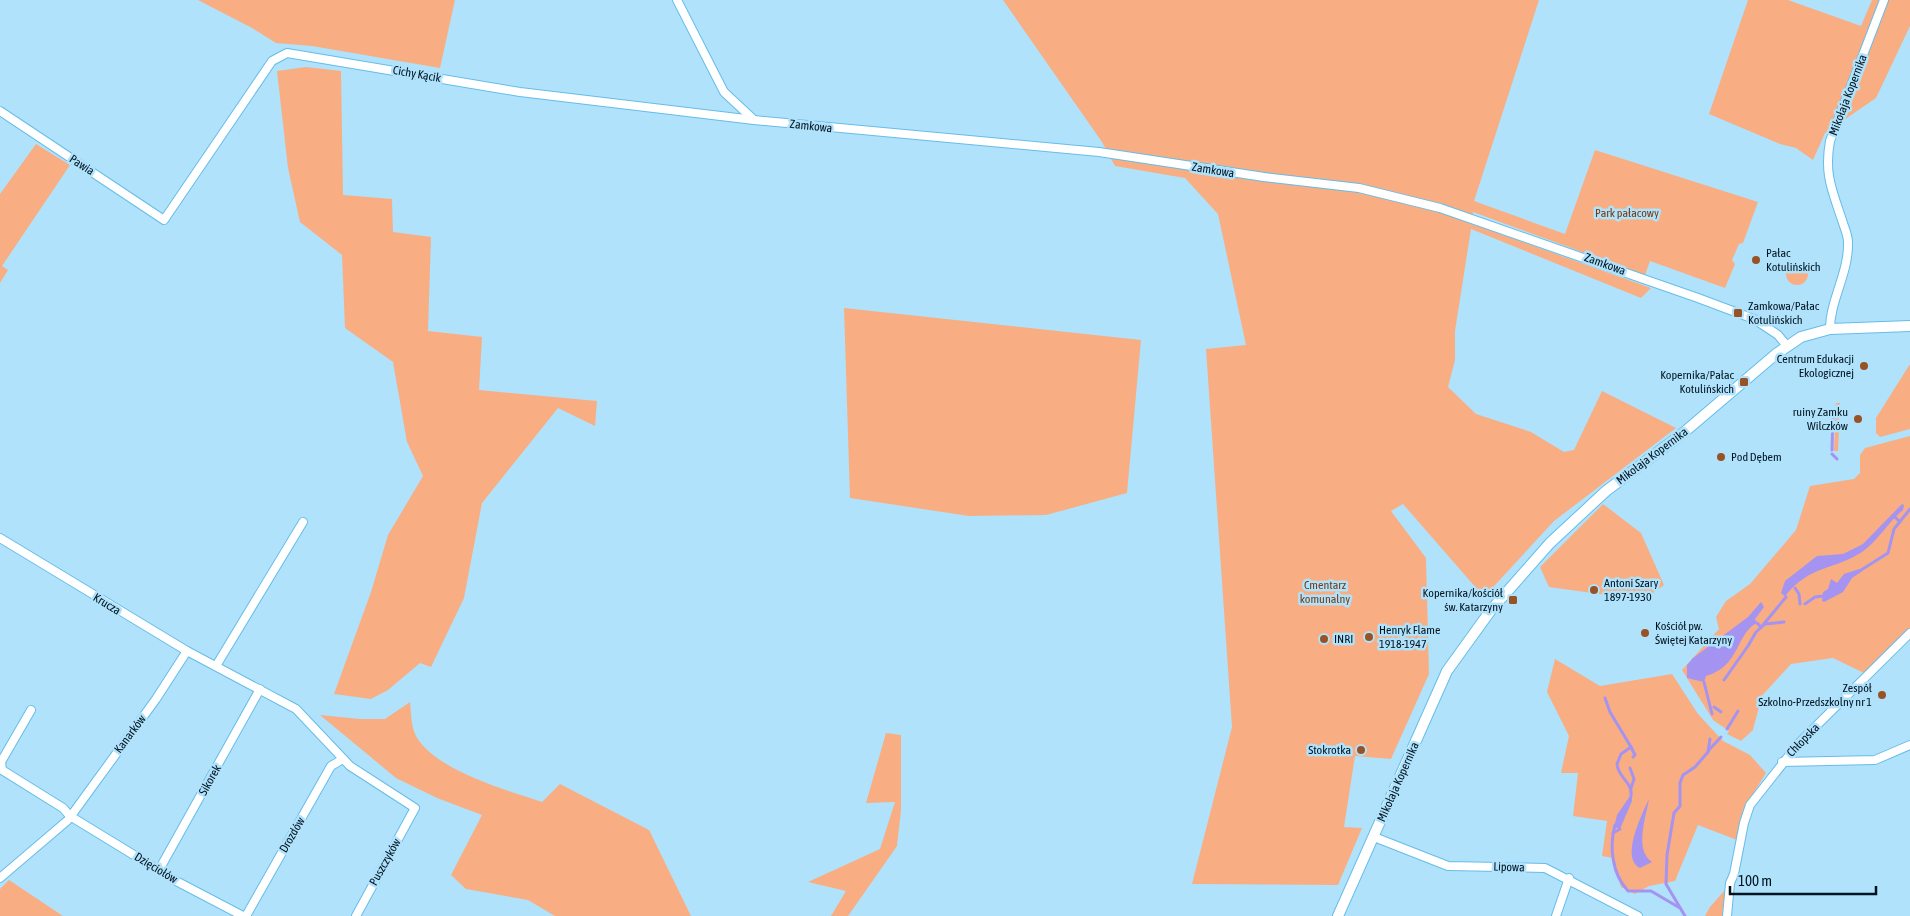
<svg xmlns="http://www.w3.org/2000/svg" width="1910" height="916" font-family="'Asap Condensed',sans-serif">
<style>
.green{fill:#f8ae82}
.water{fill:#a593f1}
.lines{fill:none;stroke-linecap:round;stroke-linejoin:round}
.stream{stroke:#a593f1;stroke-width:3}
.minor-casing{stroke:#65bde8;stroke-width:10}
.tertiary-casing{stroke:#65bde8;stroke-width:12}
.minor{stroke:#fff;stroke-width:8}
.tertiary{stroke:#fff;stroke-width:10}
.poi-dot{fill:#975326;stroke:#b0e2fc;stroke-width:2}
.labels{text-anchor:middle;stroke-width:5;stroke-linejoin:round;paint-order:stroke}
.street-label{font-size:12px;fill:#001420;stroke:#b0e2fc}
.park-label{font-size:12px;fill:#753a0f;stroke:#b0e2fc}
.poi-label{font-size:12px;fill:#001420;stroke:#b0e2fc;text-anchor:start}
</style>
<rect width="100%" height="100%" fill="#b0e2fc"/>
<!-- green -->
<g class="green">
<polygon points="198,0 455,0 440,68 312,46 276,43 252,28"/>
<polygon points="1003,0 1539,0 1474,201 1565,234 1595,150 1758,202 1743,243 1739,244 1732,260 1735,264 1725,288 1650,261 1645,275 1473,212 1472,224 1651,288 1641,298 1471,229 1455,331 1455,360 1448,387 1476,414 1531,432 1564,452 1574,450 1602,391 1676,428 1554,521 1484,597 1403,504 1391,511 1426,558 1429,674 1391,759 1355,756 1344,827 1362,828 1338,885 1192,884 1232,727 1206,349 1246,345 1218,214 1185,178 1115,166 1102,142"/>
<polygon points="1748,0 1788,0 1861,26 1872,0 1910,0 1910,26 1876,98 1825,133 1813,160 1796,148 1780,144 1709,114"/>
<polygon points="306,67 341,71 343,195 392,199 393,232 431,237 428,331 482,337 479,390 597,401 595,426 558,408 482,503 464,598 431,667 420,663 388,690 371,699 334,694 371,592 388,535 423,476 407,442 393,362 345,328 342,255 300,222 288,168 277,71"/>
<polygon points="36,144 70,165 2,266 8,270 0,283 0,194"/>
<circle cx="1797" cy="274" r="11"/>
<polygon points="844,308 1141,340 1127,493 1046,515 969,516 850,498"/>
<polygon points="1910,364 1910,429 1880,437 1876,433 1876,418"/>
<polygon points="1836,403 1840,403 1838,451 1834,451"/>
<polygon points="1910,436 1910,628 1864,673 1833,658 1791,664 1758,700 1760,703 1753,730 1741,741 1727,734 1729,731 1713,720 1682,670 1719,629 1716,617 1726,601 1750,584 1796,530 1810,486 1854,479 1860,473 1860,455 1865,448"/>
<polygon points="1603,504 1641,533 1664,585 1643,600 1549,587 1540,567"/>
<polygon points="1555,659 1600,686 1672,674 1698,714 1723,741 1750,755 1766,773 1743,810 1737,840 1698,825 1675,881 1649,886 1635,894 1621,887 1613,858 1602,856 1607,821 1573,816 1578,773 1561,773 1569,736 1547,692"/>
<path d="M 410,702 C 411,712 411,727 416,736 C 435,770 506,790 542,802 L 560,784 L 649,830 L 691,916 L 555,916 L 528,900 L 466,889 L 451,875 L 482,815 L 437,798 L 396,778 L 320,715 L 360,719 L 385,719 Z"/>
<polygon points="886,733 901,735 901,810 897,846 848,916 831,916 846,891 808,882 880,849 895,802 866,803"/>
<polygon points="9,880 63,916 0,916 0,889"/>
<polygon points="1725,890 1722,916 1705,916 1710,907"/>
</g>
<!-- water -->
<g class="water">
<path d="M 1902,504 L 1904,505 L 1903,510 C 1888,522 1878,541 1862,552 C 1835,570 1810,565 1786,595 L 1787,598 L 1781,593 L 1785,581 L 1817,556 L 1843,554 L 1863,544 Z"/>
<polygon points="1859,569 1861,572 1852,578 1843,592 1824,602 1822,601 1823,592 1828,589 1831,579 1837,583 1844,574"/>
<path d="M 1761,602 L 1764,607 L 1755,619 L 1757,623 C 1735,634 1741,666 1706,676 L 1704,682 L 1687,678 L 1687,665 L 1693,658 L 1748,617 Z"/>
<polygon points="1632,793 1632,801 1620,829 1614,827 1617,815"/>
<path d="M 1649,799 C 1646,817 1634,850 1652,862 L 1640,868 C 1620,858 1642,814 1649,799 Z"/>
</g>
<g class="lines">
<!-- stream -->
<g class="stream">
<polyline points="1832,450 1833,411"/>
<polyline points="1832,454 1837,459"/>
<polyline points="1895,517 1900,522"/>
<polyline points="1858,572 1888,553 1894,529 1910,509"/>
<polyline points="1795,588 1799,594 1800,604"/>
<polyline points="1805,604 1815,597 1824,596"/>
<polyline points="1757,623 1761,627"/>
<polyline points="1763,625 1786,597"/>
<polyline points="1724,680 1748,646 1756,632 1765,624 1784,622"/>
<polyline points="1704,682 1712,714"/>
<path d="M 1605,698 L 1610,712 L 1631,747 L 1621,754 L 1617,764 C 1618,778 1633,782 1631,796"/>
<polyline points="1714,707 1721,712"/>
<polyline points="1727,729 1738,711"/>
<polyline points="1631,747 1635,755 1633,757"/>
<polyline points="1708,751 1721,737"/>
<polyline points="1630,768 1634,779 1631,788"/>
<path d="M 1615,825 C 1609,847 1612,874 1628,891 L 1651,891 L 1680,908"/>
<polyline points="1613,833 1620,829"/>
<polyline points="1685,916 1666,884 1667,855 1674,813 1680,806 1680,783 1683,775 1695,767 1708,752 1710,739"/>
</g>
<defs>
<g id="minor">
<polyline points="677,0 724,92 754,120 1099,152 1264,177 1359,188 1440,208 1698,298 1754,319 1778,335 1787,346"/>
<polyline points="0,111 164,220 272,61 287,53 520,92 754,120"/>
<path d="M 1830,329 C 1830,300 1849,273 1848,242 C 1848,235 1844,227 1842,220 C 1832,190 1824,174 1830,141 L 1884,0"/>
<polyline points="0,538 187,651 296,709 350,766 415,808 356,916"/>
<polyline points="216,666 303,522"/>
<polyline points="31,710 1,762 2,770 63,808 70,816 178,882 243,916"/>
<polyline points="1782,762 1875,760 1910,745"/>
<polyline points="1374,837 1448,866 1545,868 1638,916"/>
<polyline points="159,870 260,689"/>
<polyline points="0,878 68,820 156,699 187,651"/>
<polyline points="246,916 331,766 343,759"/>
<polyline points="1556,916 1569,878"/>
<polyline points="1727,916 1730,883 1734,874 1744,823 1750,805 1799,743 1910,633"/>
</g>
<polyline id="tertiary" points="1338,916 1447,671 1491,610 1550,543 1606,491 1682,434 1776,354 1801,337 1830,329 1910,326"/>
</defs>
<!-- minor casing -->
<use href="#minor" class="minor-casing"/>
<!-- tertiary casing -->
<use href="#tertiary" class="tertiary-casing"/>
<!-- minor -->
<use href="#minor" class="minor"/>
<!-- tertiary -->
<use href="#tertiary" class="tertiary"/>
</g>
<!-- markers -->
<g class="poi-dot">
<circle cx="1756" cy="260" r="5"/>
<rect x="1733" y="308" width="10" height="10" rx="2.5"/>
<circle cx="1864" cy="366" r="5"/>
<rect x="1739" y="377" width="10" height="10" rx="2.5"/>
<circle cx="1858" cy="419" r="5"/>
<circle cx="1721" cy="457" r="5"/>
<circle cx="1594" cy="590" r="5"/>
<rect x="1508" y="595" width="10" height="10" rx="2.5"/>
<circle cx="1645" cy="633" r="5"/>
<circle cx="1369" cy="637" r="5"/>
<circle cx="1324" cy="639" r="5"/>
<circle cx="1882" cy="695" r="5"/>
<circle cx="1361" cy="750" r="5"/>
</g>
<g class="labels">
<!-- street labels -->
<g class="street-label">
<text transform="translate(417 74) rotate(10)" y="4">Cichy Kącik</text>
<text transform="translate(1848 95) rotate(-69)" y="4">Mikołaja Kopernika</text>
<text transform="translate(811 126) rotate(6)" y="4">Zamkowa</text>
<text transform="translate(82 165) rotate(33)" y="4">Pawia</text>
<text transform="translate(1213 170) rotate(9)" y="4">Zamkowa</text>
<text transform="translate(1605 264) rotate(20)" y="4">Zamkowa</text>
<text transform="translate(1652 456) rotate(-37)" y="4">Mikołaja Kopernika</text>
<text transform="translate(107 604) rotate(31)" y="4">Krucza</text>
<text transform="translate(130 734) rotate(-53)" y="4">Kanarków</text>
<text transform="translate(1803 740) rotate(-46)" y="4">Chłopska</text>
<text transform="translate(210 780) rotate(-61)" y="4">Sikorek</text>
<text transform="translate(1398 782) rotate(-66)" y="4">Mikołaja Kopernika</text>
<text transform="translate(292 835) rotate(-60)" y="4">Drozdów</text>
<text transform="translate(385 862) rotate(-61)" y="4">Puszczyków</text>
<text transform="translate(1509 867) rotate(2)" y="4">Lipowa</text>
<text transform="translate(156 868) rotate(31)" y="4">Dzięciołów</text>
</g>
<!-- park labels -->
<g class="park-label">
<text x="1627" y="217">Park pałacowy</text>
<text x="1325" y="589">Cmentarz<tspan x="1325" dy="14">komunalny</tspan></text>
</g>
<!-- poi labels -->
<g class="poi-label">
<text x="1766" y="257">Pałac<tspan x="1766" dy="14">Kotulińskich</tspan></text>
<text x="1748" y="310">Zamkowa/Pałac<tspan x="1748" dy="14">Kotulińskich</tspan></text>
<text x="1854" y="363" text-anchor="end">Centrum Edukacji<tspan x="1854" dy="14">Ekologicznej</tspan></text>
<text x="1734" y="379" text-anchor="end">Kopernika/Pałac<tspan x="1734" dy="14">Kotulińskich</tspan></text>
<text x="1848" y="416" text-anchor="end">ruiny Zamku<tspan x="1848" dy="14">Wilczków</tspan></text>
<text x="1731" y="461">Pod Dębem</text>
<text x="1604" y="587">Antoni Szary<tspan x="1604" dy="14">1897-1930</tspan></text>
<text x="1503" y="597" text-anchor="end">Kopernika/kościół<tspan x="1503" dy="14">św. Katarzyny</tspan></text>
<text x="1655" y="630">Kościół pw.<tspan x="1655" dy="14">Świętej Katarzyny</tspan></text>
<text x="1379" y="634">Henryk Flame<tspan x="1379" dy="14">1918-1947</tspan></text>
<text x="1334" y="643">INRI</text>
<text x="1872" y="692" text-anchor="end">Zespół<tspan x="1872" dy="14">Szkolno-Przedszkolny nr 1</tspan></text>
<text x="1351" y="754" text-anchor="end">Stokrotka</text>
</g>
</g>
<!-- scale -->
<path d="M1730 886v8h146v-8" fill="none" stroke="#001420" stroke-width="2.5"/>
<text x="1738" y="886" font-size="15" fill="#001420" stroke="#b0e2fc" stroke-width="4" paint-order="stroke">100 m</text>
</svg>
